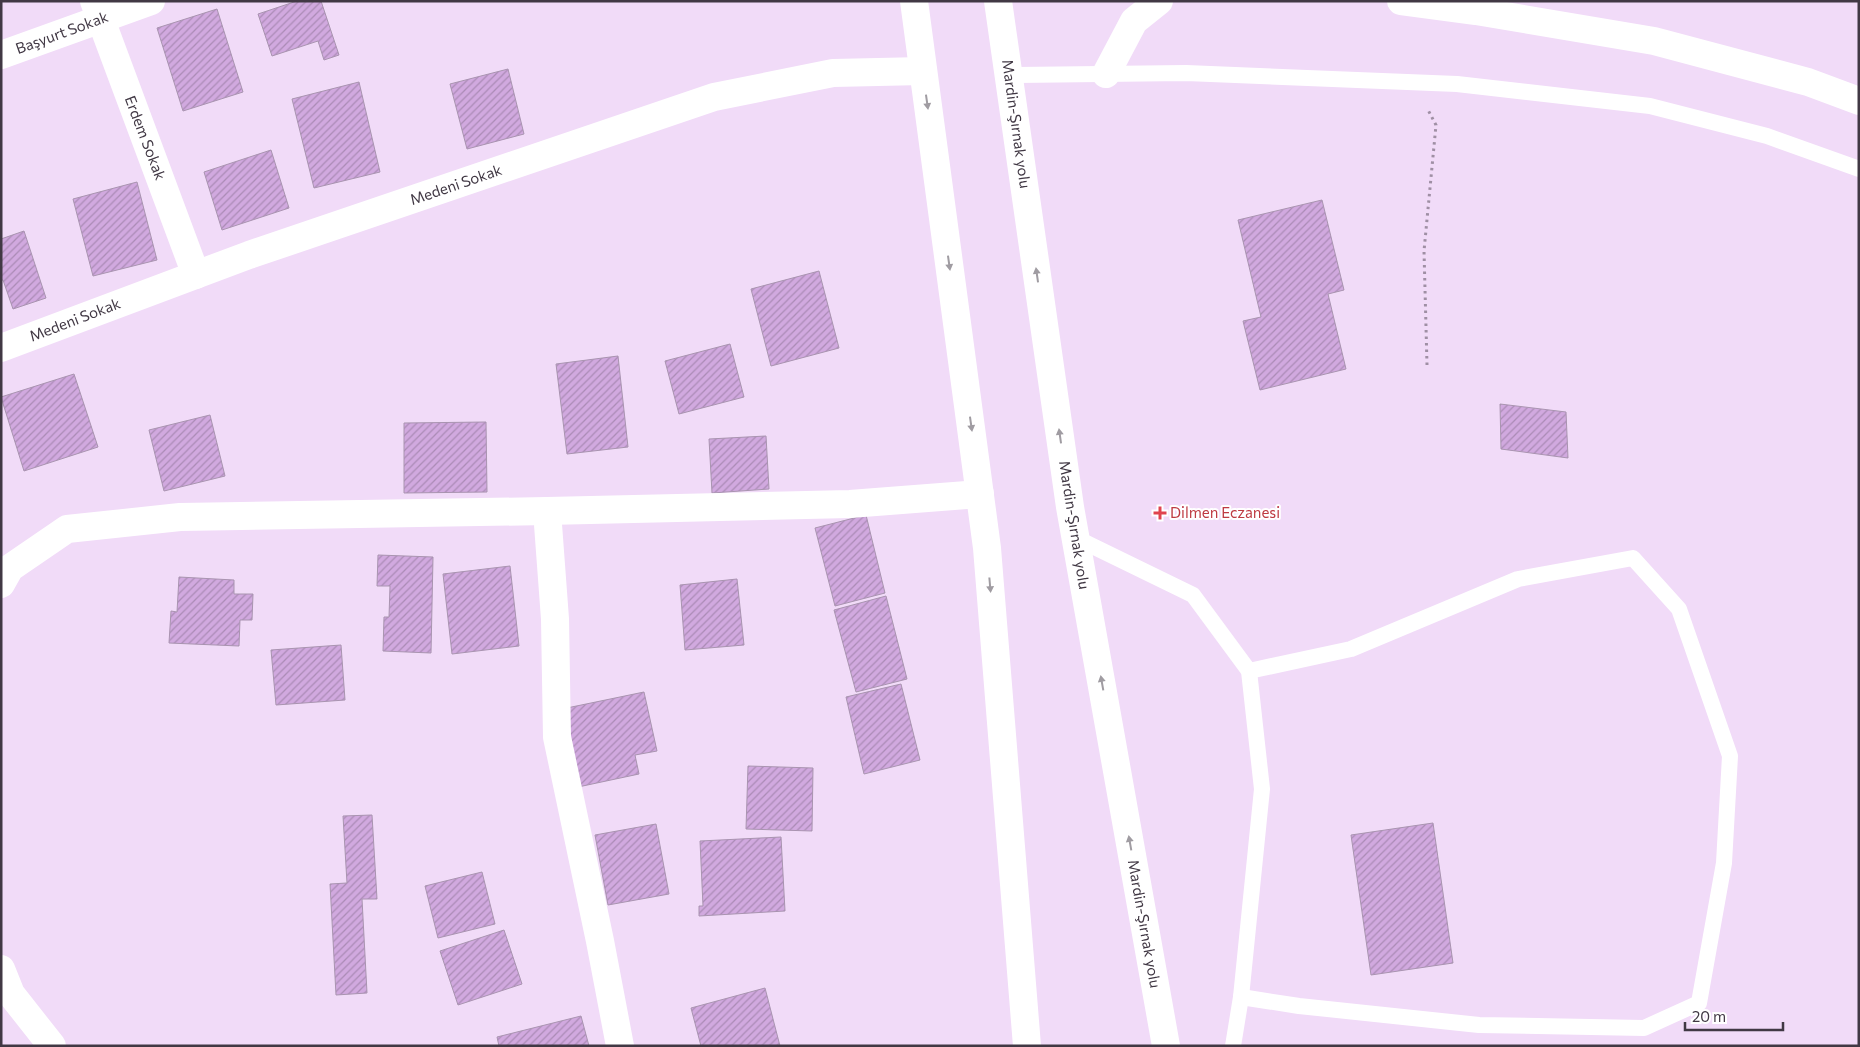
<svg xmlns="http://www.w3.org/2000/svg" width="1860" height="1047" font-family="Commissioner,sans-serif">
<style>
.building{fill:url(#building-hatch);stroke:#a994b0}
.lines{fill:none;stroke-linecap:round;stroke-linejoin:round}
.path{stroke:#9f8fa4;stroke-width:3;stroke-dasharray:2.5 4;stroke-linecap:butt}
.lane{stroke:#fff;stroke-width:16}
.street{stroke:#fff;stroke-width:28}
.secondary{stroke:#fff;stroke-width:28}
.highway{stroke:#fff;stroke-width:28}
.oneway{fill:#a09ca2}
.health-dot{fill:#e0444e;stroke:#fff;stroke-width:2}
.labels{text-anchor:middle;stroke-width:4;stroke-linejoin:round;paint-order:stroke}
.street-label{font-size:15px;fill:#413844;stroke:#fff}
.health-label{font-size:15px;fill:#be3a42;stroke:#fff;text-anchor:start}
</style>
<defs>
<pattern id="building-hatch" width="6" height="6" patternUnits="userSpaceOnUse" patternTransform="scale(1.25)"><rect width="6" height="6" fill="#d1a9df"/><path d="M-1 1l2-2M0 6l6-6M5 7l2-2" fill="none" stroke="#ab8bb6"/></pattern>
</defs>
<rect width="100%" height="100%" fill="#f1dbf8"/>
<!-- building -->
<g class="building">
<polygon points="297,1 321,1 339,55 324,60 318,41 272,56 258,14"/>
<polygon points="217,9 243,92 183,111 157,28"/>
<polygon points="508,69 524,134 467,149 450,84"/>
<polygon points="359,82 380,172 314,188 292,99"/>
<polygon points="271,150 289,208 222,230 204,172"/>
<polygon points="137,182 157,260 93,276 73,199"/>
<polygon points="1322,200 1344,290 1328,294 1346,369 1260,390 1243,321 1261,317 1238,220"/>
<polygon points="24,231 46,298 13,309 3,280 1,280 1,239"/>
<polygon points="819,271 839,348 771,366 751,289"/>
<polygon points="730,344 744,397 679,414 665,361"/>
<polygon points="618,356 628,447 567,454 556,364"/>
<polygon points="74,374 98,447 24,471 1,397"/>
<polygon points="1500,404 1566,412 1568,458 1501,449"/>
<polygon points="210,415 225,476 164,491 149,430"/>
<polygon points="486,422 487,492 404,493 404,423"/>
<polygon points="766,436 769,489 712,493 709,439"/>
<polygon points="866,515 885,593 835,606 815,528"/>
<polygon points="378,555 433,557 431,653 383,651 384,617 389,617 390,586 377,586"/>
<polygon points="510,566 519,646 452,654 443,574"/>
<polygon points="179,577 234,580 234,594 253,594 252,620 240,620 239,646 169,643 171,611 177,612"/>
<polygon points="737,579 744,645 685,650 680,585"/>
<polygon points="886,596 907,679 856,692 834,610"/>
<polygon points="341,645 345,700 276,705 271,650"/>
<polygon points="901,684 920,760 864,774 846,697"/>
<polygon points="644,692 657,751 635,755 639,774 578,787 562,709"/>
<polygon points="748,766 813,768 812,831 746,829"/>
<polygon points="372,815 377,899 362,899 367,993 336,995 330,884 347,883 343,816"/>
<polygon points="1433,823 1453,963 1371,975 1351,835"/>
<polygon points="656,824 669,894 608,905 595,835"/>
<polygon points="781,837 785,911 699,916 699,906 703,906 700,841"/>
<polygon points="482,872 495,924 438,938 425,886"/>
<polygon points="504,930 522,984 458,1005 440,951"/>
<polygon points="765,988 780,1046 701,1046 691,1008"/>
<polygon points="581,1016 589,1046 499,1046 497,1037"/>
</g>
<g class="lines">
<!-- path -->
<polyline class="path" points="1427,365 1424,251 1436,125 1427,108"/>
<!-- lane -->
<g class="lane">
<polyline points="1009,75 1186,73 1457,84 1650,106 1767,136 1859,169"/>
<polyline points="1076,538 1193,595 1249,671 1262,789 1241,997 1233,1046"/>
<polyline points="1241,997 1299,1006 1479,1025 1644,1028 1699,1003 1724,863 1730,756 1679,609 1633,558 1518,579 1351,649 1249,671"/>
</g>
<!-- street -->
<g class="street">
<polyline points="94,1 196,275"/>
<polyline points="1401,1 1476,11 1654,41 1808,82 1859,101"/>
<polyline points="1,55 151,1"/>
<polyline points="1106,74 1134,21 1159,1"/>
<polyline points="547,511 555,619 557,737 600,941 620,1046"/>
<polyline points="1,584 10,568 67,529 180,517 547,511 850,504 980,494"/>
<polyline points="1,969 11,994 52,1046"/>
</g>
<!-- secondary -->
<polyline class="secondary" points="1,348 249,255 714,97 833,73 923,71"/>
<!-- highway -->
<g class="highway">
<polyline points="914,1 987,548 1027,1046"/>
<polyline points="998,1 1070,507 1166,1046"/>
</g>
</g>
<!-- one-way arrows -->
<defs><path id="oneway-solid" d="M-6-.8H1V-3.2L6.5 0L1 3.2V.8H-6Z" transform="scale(1.25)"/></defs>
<g class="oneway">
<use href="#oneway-solid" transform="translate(927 102) rotate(82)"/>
<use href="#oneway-solid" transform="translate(949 263) rotate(82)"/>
<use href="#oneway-solid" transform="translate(1037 275) rotate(-98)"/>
<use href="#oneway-solid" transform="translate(971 424) rotate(82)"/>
<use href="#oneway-solid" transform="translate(1060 436) rotate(-98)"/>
<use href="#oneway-solid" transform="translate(990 585) rotate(85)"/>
<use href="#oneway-solid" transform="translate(1102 683) rotate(-100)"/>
<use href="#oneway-solid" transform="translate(1130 843) rotate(-100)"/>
</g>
<!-- markers -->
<path class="health-dot" d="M1157.5 505.5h5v5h5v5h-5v5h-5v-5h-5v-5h5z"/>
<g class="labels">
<!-- street labels -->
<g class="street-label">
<text transform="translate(62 33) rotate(-20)" y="5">Başyurt Sokak</text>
<text transform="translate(1016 124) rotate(82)" y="5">Mardin-Şırnak yolu</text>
<text transform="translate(145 138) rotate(69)" y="5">Erdem Sokak</text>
<text transform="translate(456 185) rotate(-19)" y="5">Medeni Sokak</text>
<text transform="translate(75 320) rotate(-21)" y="5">Medeni Sokak</text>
<text transform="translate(1074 525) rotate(81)" y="5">Mardin-Şırnak yolu</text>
<text transform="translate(1144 924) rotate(80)" y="5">Mardin-Şırnak yolu</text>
</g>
<!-- health labels -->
<g class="health-label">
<text x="1170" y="518">Dilmen Eczanesi</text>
</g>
</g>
<!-- border -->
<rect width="1860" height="1047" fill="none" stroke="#413844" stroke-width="5"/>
<!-- scale -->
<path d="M1685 1022v8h98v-8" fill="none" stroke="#413844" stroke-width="2.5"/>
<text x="1692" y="1022" font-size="15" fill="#413844" stroke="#ffffff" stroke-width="4" paint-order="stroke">20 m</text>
</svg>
